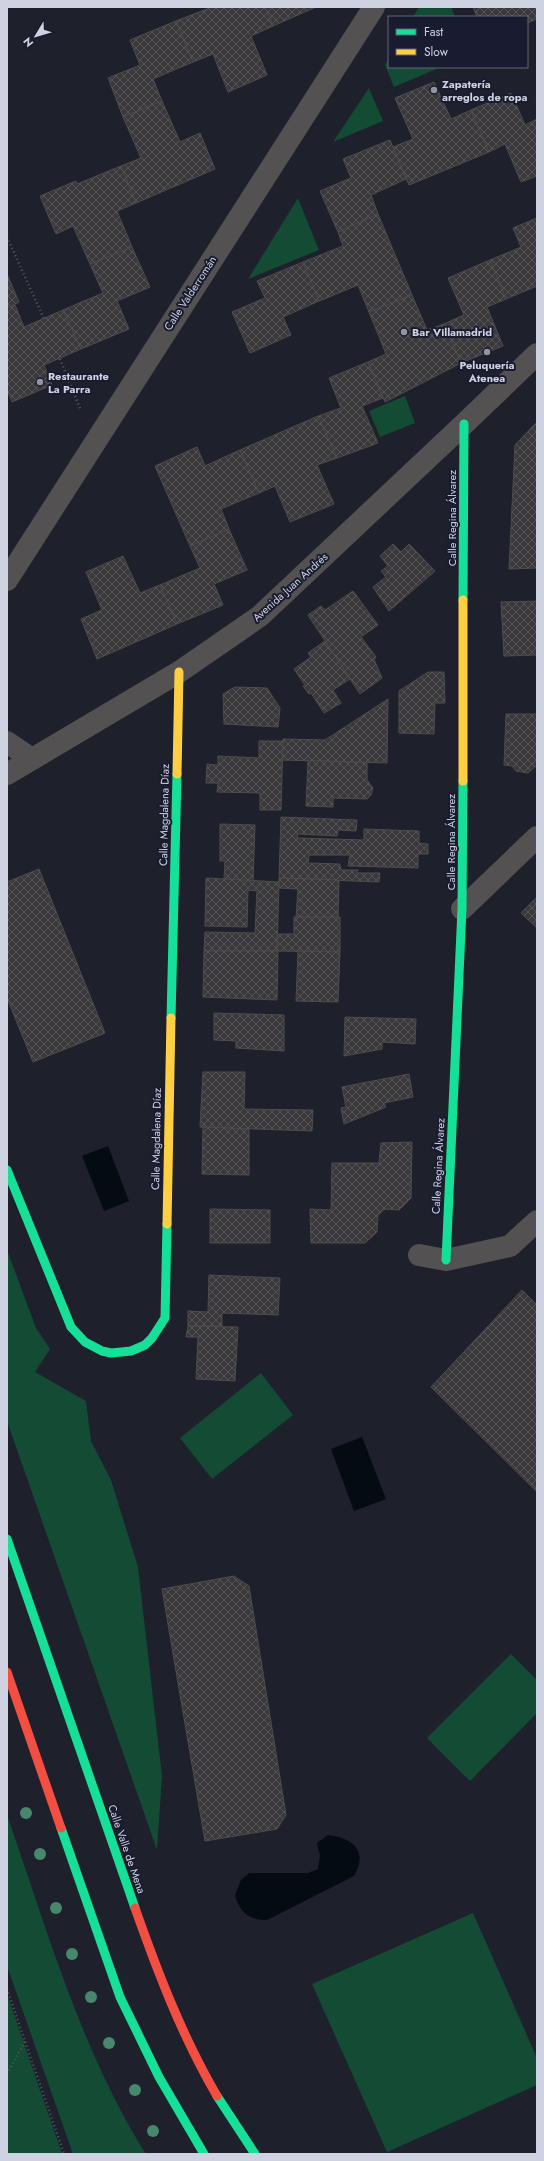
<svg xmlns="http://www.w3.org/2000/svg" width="544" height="2161" font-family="Jost,sans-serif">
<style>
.green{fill:#134b34}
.water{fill:#040b11}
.building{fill:url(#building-cross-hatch);stroke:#4e4c4e}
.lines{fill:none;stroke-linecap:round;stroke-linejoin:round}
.path{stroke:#5a595b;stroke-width:2.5;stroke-dasharray:1 3;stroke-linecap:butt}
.street{stroke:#535152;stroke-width:22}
.fast{stroke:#16e098;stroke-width:9}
.slow{stroke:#ffcf43;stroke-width:9}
.jam{stroke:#f24e42;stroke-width:9}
.tree{fill:#47876b}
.poi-dot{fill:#9194a1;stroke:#191c30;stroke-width:1.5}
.labels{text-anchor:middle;stroke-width:4;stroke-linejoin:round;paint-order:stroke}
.poi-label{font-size:11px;font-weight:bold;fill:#cfd2e0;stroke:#191c30;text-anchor:start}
.street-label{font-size:11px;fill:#cfd2e0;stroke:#191c30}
</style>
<defs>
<pattern id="building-cross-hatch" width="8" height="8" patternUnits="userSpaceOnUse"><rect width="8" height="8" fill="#3a383a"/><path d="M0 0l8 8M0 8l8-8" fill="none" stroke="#555456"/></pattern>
</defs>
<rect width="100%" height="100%" fill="#1e202b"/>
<!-- green -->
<g class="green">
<polygon points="419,7 451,7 455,17 413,17"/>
<polygon points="389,58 389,67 441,67 394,87 385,65"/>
<polygon points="369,88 383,121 333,142"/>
<polygon points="298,198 319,250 248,279"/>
<polygon points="405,396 415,423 380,437 369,411"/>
<polygon points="7,1250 36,1328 50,1349 35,1372 86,1401 91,1441 111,1480 138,1567 162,1776 157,1850 7,1421"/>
<polygon points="261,1373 293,1415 212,1479 180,1438"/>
<polygon points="511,1654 537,1680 537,1713 470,1781 427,1738"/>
<path d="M 7,1815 C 47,1929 81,2051 146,2154 L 73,2154 L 7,1966 Z"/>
<polygon points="473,1913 537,2058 537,2085 387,2152 312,1984"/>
<polygon points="7,1994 62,2154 7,2154"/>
</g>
<!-- water -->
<g class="water">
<polygon points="108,1146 129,1201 104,1211 82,1156"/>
<polygon points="362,1437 386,1499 354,1511 331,1449"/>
<path d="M 328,1835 C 352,1838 369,1850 354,1876 L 267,1920 C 248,1920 240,1912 235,1895 L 241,1880 L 249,1873 L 308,1873 L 318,1869 L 320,1856 L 317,1843 Z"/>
</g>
<!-- building -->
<g class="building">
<polygon points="212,7 265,7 273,26 251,36 267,75 228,92 213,54 193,62 176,21"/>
<polygon points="265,7 316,7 273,26"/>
<polygon points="473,7 537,7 537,19 527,23 527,17 477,17"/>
<polygon points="176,21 193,62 153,79 162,101 123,117 108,78 140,65 130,40"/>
<polygon points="434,82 451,119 471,110 489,152 409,185 393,147 413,139 395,98"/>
<polygon points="511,93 525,125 537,119 537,176 521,182 505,144 489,152 471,110"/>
<polygon points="162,101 180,142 200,133 215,169 136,203 121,166 141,158 123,117"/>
<polygon points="390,140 406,179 371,195 378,214 338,232 320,191 351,178 343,159"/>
<polygon points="121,166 136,203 117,211 132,247 90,264 73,226 56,234 40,196 76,181 77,184"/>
<polygon points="378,214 412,295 369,312 358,285 319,301 303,262 343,246 338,232"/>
<polygon points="537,218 537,286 506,299 490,260 521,247 513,228"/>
<polygon points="132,247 150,287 117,301 129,329 81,349 63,310 103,293 90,264"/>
<polygon points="490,260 506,299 487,307 503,346 461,363 444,324 464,315 448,278"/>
<polygon points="303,262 319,301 283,317 291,335 250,353 232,312 265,298 257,281"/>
<polygon points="7,274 19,302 7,308"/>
<polygon points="412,295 427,330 444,324 461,363 385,402 368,362 386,354 369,312"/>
<polygon points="15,305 24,327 63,310 81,349 44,365 52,385 12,402 7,390 7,308"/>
<polygon points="368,362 383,398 362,406 378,443 337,458 318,416 341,408 329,378"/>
<polygon points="318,416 337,458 317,465 334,504 290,522 275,486 259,493 240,450"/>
<polygon points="537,422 537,568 509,569 515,445"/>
<polygon points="197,447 205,466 240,450 259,493 221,509 229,529 190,546 155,466"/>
<polygon points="229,529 247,570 214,584 223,605 177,624 160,585 200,568 190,546"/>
<polygon points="393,544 401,552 409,544 435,571 389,611 373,587 386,577 381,571 388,566 380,556"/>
<polygon points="123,556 140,593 160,585 177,624 97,659 81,619 102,610 86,572"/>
<polygon points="353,591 378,625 361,637 376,657 374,659 382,678 360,694 308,615 321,606 325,610"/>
<polygon points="537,601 537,655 504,656 501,602"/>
<polygon points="325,641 350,679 333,690 341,703 324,713 311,693 309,694 303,686 305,685 294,669 311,657 308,653"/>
<polygon points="428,672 444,672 445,703 435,703 434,734 399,733 399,691"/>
<polygon points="235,687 267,688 280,708 278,727 224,724 223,694"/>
<polygon points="388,699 387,763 282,760 283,739 325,740"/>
<polygon points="506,714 537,714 537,767 536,766 528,773 516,771 512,766 504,765"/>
<polygon points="259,741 283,741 281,810 260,810 260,793 217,792 218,783 206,783 207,764 218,765 218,756 259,758"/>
<polygon points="308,760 367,763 367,780 373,788 371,795 367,799 333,798 333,807 306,806"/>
<polygon points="281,817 357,820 356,831 338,830 337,836 298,834 297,838 364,840 364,829 419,831 419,843 428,844 428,854 418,854 418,868 348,866 350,855 309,855 308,863 340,864 341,870 358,870 357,873 380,873 379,882 279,878"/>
<polygon points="220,824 255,825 253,881 224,879 225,861 220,861"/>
<polygon points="39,869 105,1033 33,1062 7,998 7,882"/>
<polygon points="206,878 279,882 277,951 204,951 205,932 255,933 257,891 248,890 247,927 205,926"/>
<polygon points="279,878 339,880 338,918 296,917 298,889 279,888"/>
<polygon points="537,897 537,928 521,913"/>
<polygon points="294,917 340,917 340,952 277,951 277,934 294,934"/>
<polygon points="204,951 278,951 277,1000 203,997"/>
<polygon points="298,951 340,952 338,1002 296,1001"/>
<polygon points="214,1013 284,1015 284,1051 236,1048 236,1041 214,1040"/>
<polygon points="345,1017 416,1019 415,1044 382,1042 382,1049 344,1056"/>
<polygon points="203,1072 245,1072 244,1109 313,1110 312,1131 200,1127"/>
<polygon points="409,1074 413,1097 384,1103 386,1107 344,1124 341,1108 346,1107 342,1087"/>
<polygon points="203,1127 249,1129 249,1175 202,1174"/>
<polygon points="412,1142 411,1198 399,1210 385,1209 378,1215 377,1232 365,1243 311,1243 310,1209 331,1210 332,1163 379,1163 381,1143"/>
<polygon points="210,1209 270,1210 270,1243 210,1243"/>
<polygon points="209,1275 280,1278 278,1315 222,1313 222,1326 188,1326 188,1311 208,1312"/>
<polygon points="522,1290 537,1305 537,1492 431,1387"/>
<polygon points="188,1326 238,1327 235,1381 196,1379 198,1337 186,1337"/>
<polygon points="234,1576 249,1586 286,1815 277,1829 205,1841 162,1589"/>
</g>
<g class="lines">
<!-- path -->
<g class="path">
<polyline points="7,237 44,319"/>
<polyline points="60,359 81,411"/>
<polyline points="7,1989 64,2154"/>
<polyline points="7,2074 25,2041"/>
</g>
<!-- street -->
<g class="street">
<polyline points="7,580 374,7"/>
<polyline points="7,742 32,759"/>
<polyline points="7,774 179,672 260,616 464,424 537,354"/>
<polyline points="462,909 537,837"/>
<polyline points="419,1255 446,1260 510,1246 537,1221"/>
</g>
<!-- fast -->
<g class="fast">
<polyline points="463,600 464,424"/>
<polyline points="171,1018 177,774"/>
<polyline points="7,1170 71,1327 85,1342 102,1351 111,1353 131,1351 145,1345 152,1338 165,1318 167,1224"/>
<polyline points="446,1260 462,909 463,781"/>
<polyline points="7,1539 135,1908"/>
<polyline points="61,1828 120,1997 159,2077 204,2154"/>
<polyline points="217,2096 255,2154"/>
</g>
<!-- slow -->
<g class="slow">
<polyline points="177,774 179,672"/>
<polyline points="463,781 463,600"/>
<polyline points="167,1224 171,1018"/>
</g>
<!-- jam -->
<g class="jam">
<polyline points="7,1672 61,1828"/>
<path d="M 135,1908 C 158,1973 182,2036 217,2096"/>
</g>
</g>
<!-- trees -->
<g class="tree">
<circle cx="26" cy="1813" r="6"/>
<circle cx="40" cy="1854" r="6"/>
<circle cx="56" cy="1908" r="6"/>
<circle cx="72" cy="1954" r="6"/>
<circle cx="91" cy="1997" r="6"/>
<circle cx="109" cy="2043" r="6"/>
<circle cx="135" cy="2090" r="6"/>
<circle cx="153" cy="2131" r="6"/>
</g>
<!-- markers -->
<g class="poi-dot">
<circle cx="434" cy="90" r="4"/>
<circle cx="404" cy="332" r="4"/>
<circle cx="487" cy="352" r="4"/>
<circle cx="40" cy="382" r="4"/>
</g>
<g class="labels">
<!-- poi labels -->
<g class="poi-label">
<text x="442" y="88">Zapatería<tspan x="442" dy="13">arreglos de ropa</tspan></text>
<text x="412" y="336">Bar Villamadrid</text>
<text x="487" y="369" text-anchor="middle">Peluquería<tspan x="487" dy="13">Atenea</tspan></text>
<text x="48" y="380">Restaurante<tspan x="48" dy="13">La Parra</tspan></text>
</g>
<!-- street labels -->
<g class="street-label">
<text transform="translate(190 293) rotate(-57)" y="4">Calle Valderromán</text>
<text transform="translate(452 518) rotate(-90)" y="4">Calle Regina Álvarez</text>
<text transform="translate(290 587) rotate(-42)" y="4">Avenida Juan Andrés</text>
<text transform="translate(164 815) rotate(-89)" y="4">Calle Magdalena Díaz</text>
<text transform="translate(451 842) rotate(-90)" y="4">Calle Regina Álvarez</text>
<text transform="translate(156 1139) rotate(-89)" y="4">Calle Magdalena Díaz</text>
<text transform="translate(438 1166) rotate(-87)" y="4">Calle Regina Álvarez</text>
<text transform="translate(127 1849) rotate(71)" y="4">Calle Valle de Mena</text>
</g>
</g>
<!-- border -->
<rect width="544" height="2161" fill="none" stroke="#cfd2e0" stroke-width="16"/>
<!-- legend -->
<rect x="388" y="16" width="140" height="52" fill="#191c30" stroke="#626576"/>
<rect x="396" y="29" width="20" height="6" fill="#16e098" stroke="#626576"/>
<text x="424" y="36" font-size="12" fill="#cfd2e0">Fast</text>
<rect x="396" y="49" width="20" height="6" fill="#ffcf43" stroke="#626576"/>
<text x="424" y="56" font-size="12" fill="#cfd2e0">Slow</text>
<!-- north arrow -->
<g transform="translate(36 36) rotate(232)" stroke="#191c30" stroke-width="3" paint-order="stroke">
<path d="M0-3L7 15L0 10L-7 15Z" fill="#cfd2e0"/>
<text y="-6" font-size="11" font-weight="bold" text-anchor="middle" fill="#cfd2e0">N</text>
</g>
</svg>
